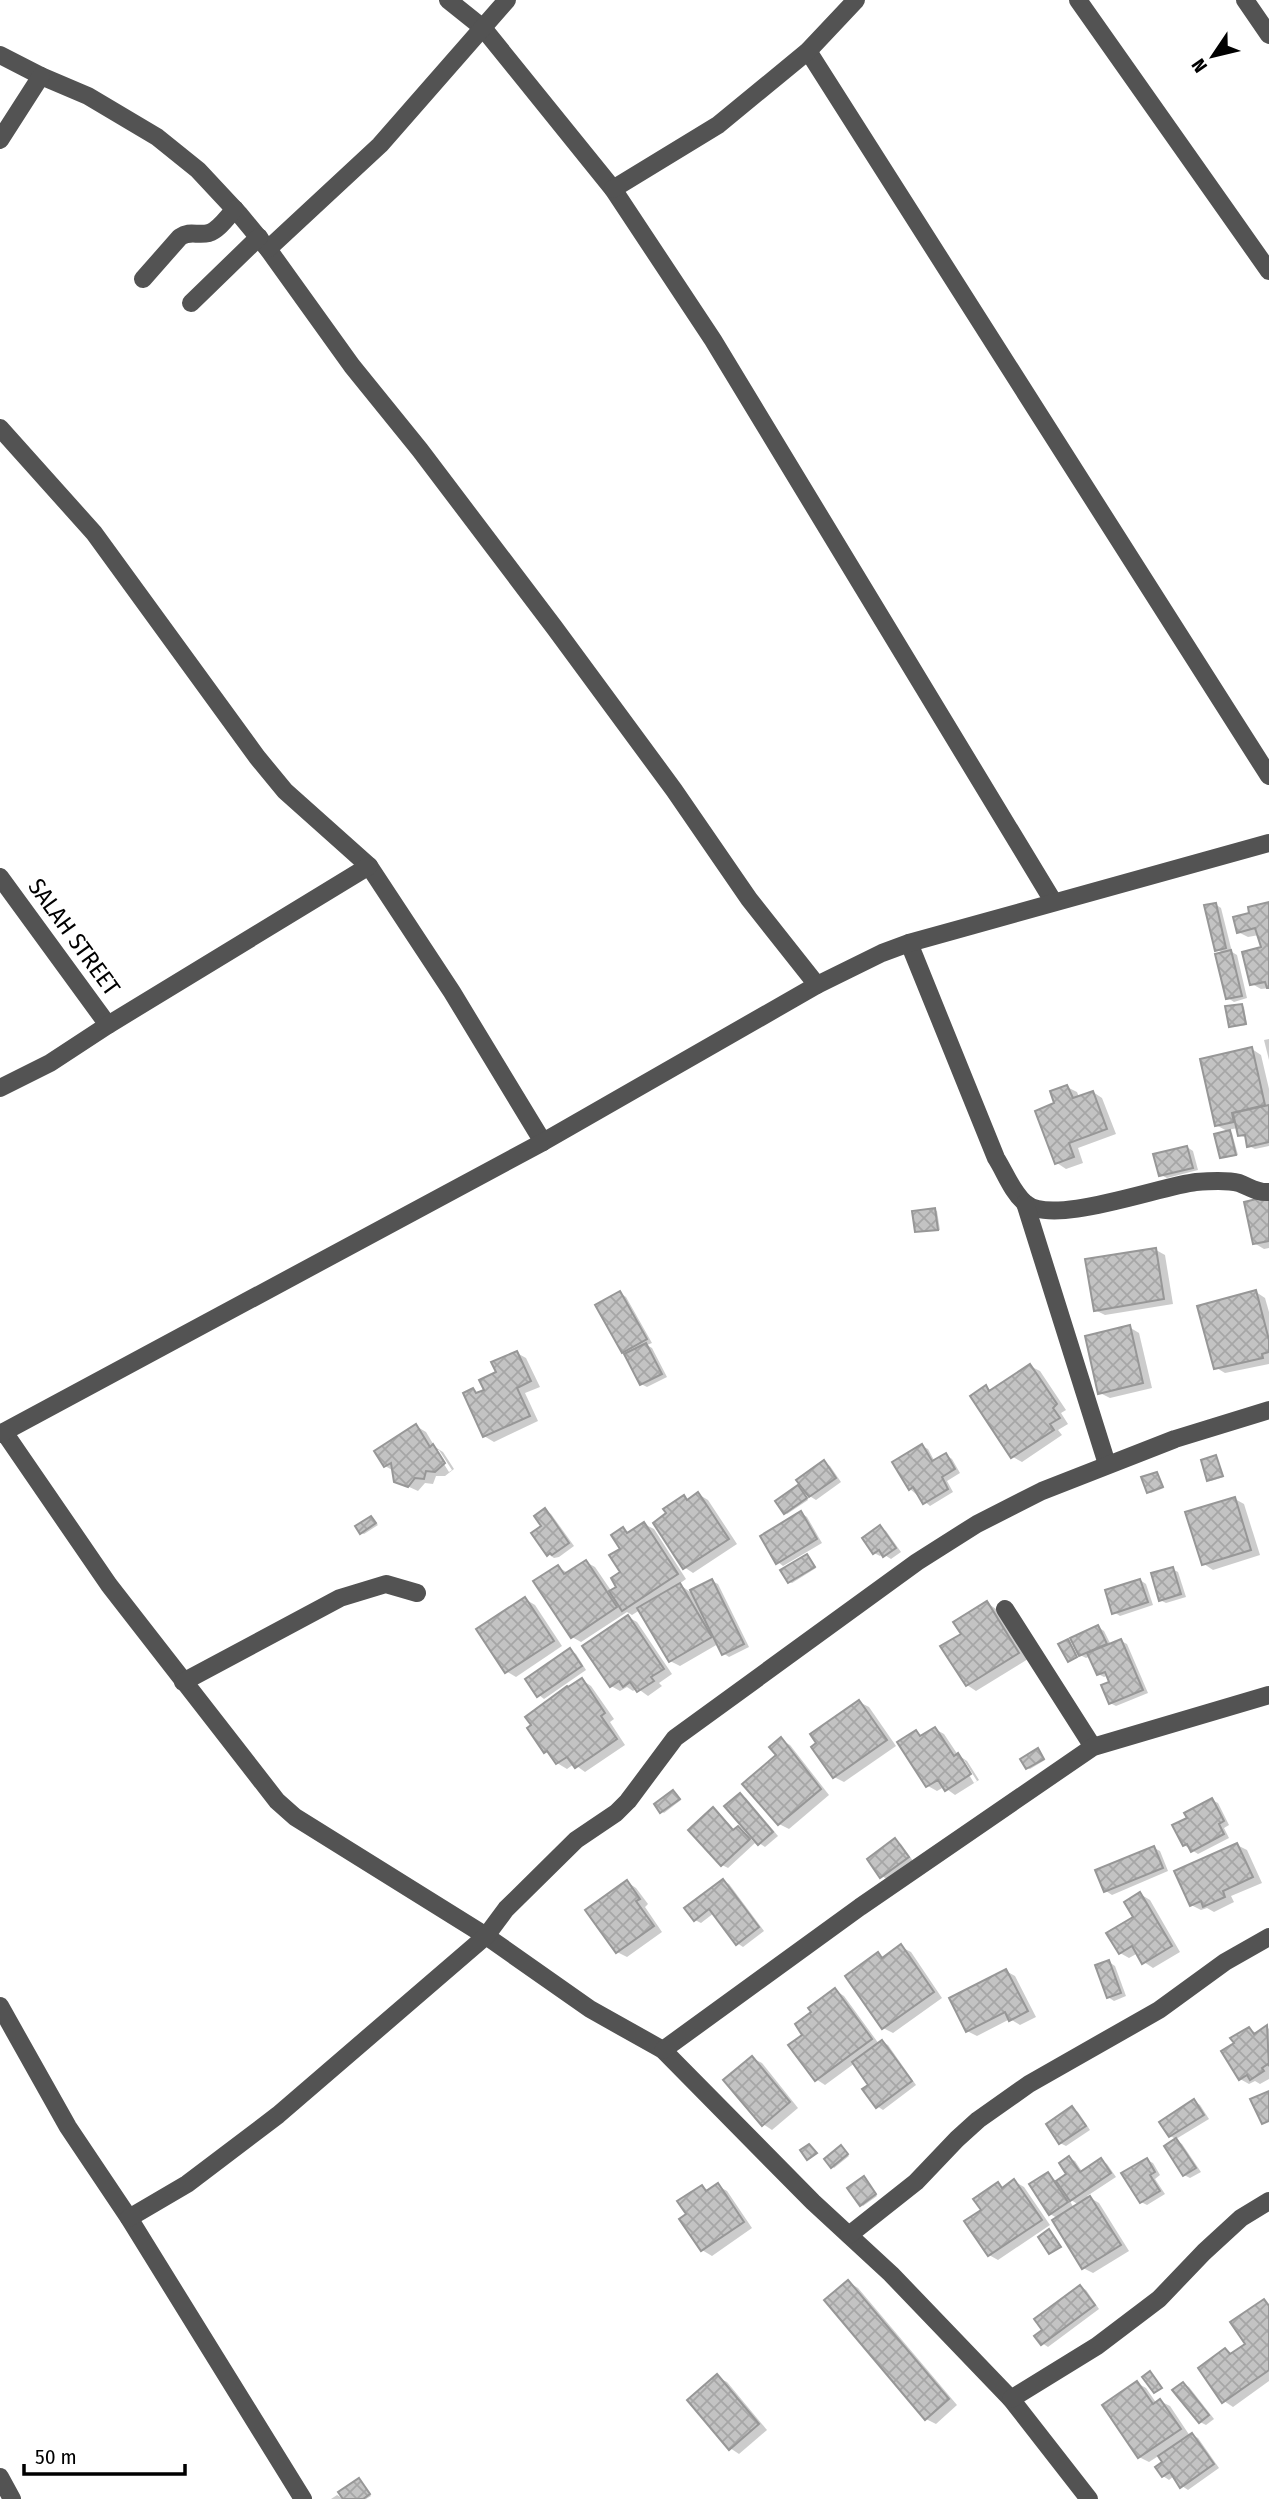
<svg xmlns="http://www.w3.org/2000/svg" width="1269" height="2499" font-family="'Fira Sans Condensed',sans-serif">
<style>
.shadow{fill:#0003;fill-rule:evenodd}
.building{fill:url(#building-cross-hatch);stroke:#979797;stroke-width:2}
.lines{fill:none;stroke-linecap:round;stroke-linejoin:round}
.minor{stroke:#535353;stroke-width:18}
.labels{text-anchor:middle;stroke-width:6;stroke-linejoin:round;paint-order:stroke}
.street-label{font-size:24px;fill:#000;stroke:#fff}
</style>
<defs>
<pattern id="building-cross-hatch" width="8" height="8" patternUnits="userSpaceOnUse" patternTransform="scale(1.75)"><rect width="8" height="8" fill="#c3c3c3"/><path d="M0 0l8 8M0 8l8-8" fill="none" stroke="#a6a6a6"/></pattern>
</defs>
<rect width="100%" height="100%" fill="#fff"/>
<!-- shadow -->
<g class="shadow">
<polygon points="1215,904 1221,908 1232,952 1237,955 1247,998 1234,1002 1228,998 1223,953 1216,949"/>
<polygon points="1269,904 1269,988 1261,989 1252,984 1263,949 1259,935 1248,937 1238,932 1251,914"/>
<polygon points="1242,1005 1244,1007 1247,1025 1233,1027 1230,1026"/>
<polygon points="1269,1039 1269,1060 1264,1040"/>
<polygon points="1252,1049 1261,1055 1269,1089 1269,1146 1255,1149 1249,1146 1247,1138 1239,1135 1238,1128 1227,1130 1232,1133 1238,1155 1224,1158 1222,1157 1229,1132 1216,1125"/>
<polygon points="1067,1087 1077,1092 1079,1097 1093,1092 1102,1098 1116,1134 1078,1148 1083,1163 1066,1169 1057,1163 1057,1105"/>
<polygon points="1187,1147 1193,1151 1198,1170 1167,1178 1161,1175"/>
<polygon points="1269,1198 1269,1248 1264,1249 1254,1243"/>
<polygon points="935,1210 937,1211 940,1230 917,1231"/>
<polygon points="1156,1250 1165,1255 1173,1304 1105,1315 1095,1310"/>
<polygon points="1256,1292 1265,1298 1269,1312 1269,1364 1225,1373 1215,1367"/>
<polygon points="620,1293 626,1297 652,1343 647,1345 652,1348 667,1377 647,1387 641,1384 623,1352"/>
<polygon points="1129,1327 1139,1333 1152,1388 1110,1398 1100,1393"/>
<polygon points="517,1353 526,1358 540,1387 525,1393 538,1421 494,1442 484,1436 473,1390 480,1394 486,1391"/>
<polygon points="1030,1366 1040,1371 1066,1410 1061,1413 1068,1424 1058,1430 1062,1435 1022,1462 1013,1457 986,1387 992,1391"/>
<path d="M 416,1426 L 426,1432 L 435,1447 L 443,1452 L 454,1469 L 445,1476 L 436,1476 L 433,1484 L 425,1483 L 418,1491 L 396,1481 L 394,1471 L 385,1466 ZM 435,1450 L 439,1450 L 452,1470 L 449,1472 Z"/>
<polygon points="922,1446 928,1449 935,1462 946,1455 952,1459 960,1473 947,1481 953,1492 930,1506 910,1489"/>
<polygon points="1216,1457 1224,1477 1211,1481 1209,1479"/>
<polygon points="824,1462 830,1466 841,1482 816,1500 803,1492 808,1500 787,1514 785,1512 798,1487 807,1492"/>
<polygon points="1157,1474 1164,1488 1151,1493 1148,1491"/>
<polygon points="698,1494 708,1500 737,1544 693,1573 684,1567 684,1497 689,1501"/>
<polygon points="1235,1499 1244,1504 1260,1555 1213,1570 1204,1564"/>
<polygon points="545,1510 551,1514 574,1546 559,1557 554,1558 548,1554 544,1526"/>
<polygon points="801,1513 807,1517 822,1543 783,1566 778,1562"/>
<polygon points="371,1518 378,1525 364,1534 361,1533"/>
<polygon points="644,1524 654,1529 686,1579 679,1584 690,1592 712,1581 718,1584 749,1647 729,1657 723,1653 718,1644 680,1666 670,1661 640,1610 632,1615 627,1612 581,1642 572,1637 558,1567 568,1573 586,1562 595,1567 612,1592 619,1587 622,1573 623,1529 630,1533"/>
<polygon points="880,1527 886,1531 901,1552 891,1559 883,1554 880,1556 874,1553"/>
<polygon points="807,1556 816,1568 792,1583 789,1582"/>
<polygon points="1172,1569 1178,1572 1186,1597 1166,1603 1160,1600"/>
<polygon points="1140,1580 1146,1584 1153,1605 1120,1616 1114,1612"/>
<polygon points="525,1599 535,1605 562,1646 516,1677 506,1671"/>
<polygon points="987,1603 996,1609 1028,1659 976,1691 967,1685 963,1634"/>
<polygon points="628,1617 637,1622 672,1674 659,1683 662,1686 648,1696 637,1688 633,1691 627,1687 620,1691 611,1686"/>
<polygon points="1098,1627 1104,1631 1111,1645 1121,1641 1127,1644 1148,1693 1116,1706 1110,1703 1112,1683 1109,1675 1104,1677 1098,1674 1091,1656 1086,1658 1076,1653"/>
<polygon points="570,1650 576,1654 586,1670 544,1699 539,1695"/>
<polygon points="582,1680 591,1686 614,1719 610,1722 625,1745 585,1772 574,1764 567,1769 557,1763 552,1755 546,1752 534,1726"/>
<polygon points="859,1702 869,1707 896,1746 844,1782 834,1777"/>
<path d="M 935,1729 L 944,1734 L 958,1755 L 967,1761 L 979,1780 L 955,1795 L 944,1787 L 937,1791 L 928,1786 L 916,1732 L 923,1736 ZM 960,1760 L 964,1760 L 977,1781 L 974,1783 Z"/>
<polygon points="781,1740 790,1745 829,1795 789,1829 779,1824 778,1755"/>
<polygon points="1038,1750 1045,1760 1030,1769 1027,1768"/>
<polygon points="674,1792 681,1800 664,1813 661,1811"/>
<polygon points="740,1795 746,1798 778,1836 765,1847 759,1843"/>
<polygon points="1212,1800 1218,1803 1229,1825 1224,1828 1229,1838 1198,1854 1184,1845 1189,1818"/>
<polygon points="713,1810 735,1831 738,1828 744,1832 755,1843 728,1868 722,1865"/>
<polygon points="895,1840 901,1844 913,1861 888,1880 882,1876"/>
<polygon points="1237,1845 1247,1850 1262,1883 1231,1896 1234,1902 1214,1912 1207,1908 1201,1910 1191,1905"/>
<polygon points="1154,1848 1160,1851 1168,1871 1112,1895 1106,1891"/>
<polygon points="723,1881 729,1884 764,1931 743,1947 737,1943 714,1913 701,1923 695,1920"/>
<polygon points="627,1882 636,1888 648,1904 645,1907 662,1932 627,1957 617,1952 588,1911"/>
<polygon points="1140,1894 1150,1900 1180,1952 1153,1968 1144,1962 1138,1953 1129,1958 1120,1953 1136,1918"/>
<polygon points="901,1947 911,1952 942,1998 893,2033 883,2028 878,1954 885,1958"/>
<polygon points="1109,1962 1115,1966 1126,1996 1114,2001 1108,1997"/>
<polygon points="1006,1971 1015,1976 1036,2017 1020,2025 1010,2019 977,2036 967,2031"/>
<polygon points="835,1990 844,1996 879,2044 882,2042 888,2045 916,2085 883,2110 877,2106 871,2085 855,2063 825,2085 816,2079 805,2035 813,2012"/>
<polygon points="1267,2027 1269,2029 1269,2079 1260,2084 1255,2081 1249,2084 1240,2079 1236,2044 1249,2029 1258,2034"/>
<polygon points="752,2058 762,2063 798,2108 772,2130 763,2124"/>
<polygon points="1194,2101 1200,2105 1209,2119 1176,2139 1170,2136"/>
<polygon points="1072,2108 1078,2112 1090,2130 1066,2146 1060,2143"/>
<polygon points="1176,2140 1182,2144 1201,2172 1190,2178 1184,2175"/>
<polygon points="843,2149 849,2156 834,2168 832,2166"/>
<path d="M 1069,2158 L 1075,2161 L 1083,2173 L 1101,2160 L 1107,2164 L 1116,2177 L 1087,2196 L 1099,2203 L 1129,2251 L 1093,2273 L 1083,2268 L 1057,2218 L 1050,2214 L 1048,2174 L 1057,2182 L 1069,2174 ZM 1068,2198 L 1079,2205 L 1074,2208 Z"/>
<polygon points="1147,2160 1153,2163 1160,2175 1155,2179 1165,2194 1147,2205 1141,2202"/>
<polygon points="866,2180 877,2196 863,2206 861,2204"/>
<polygon points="1014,2181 1024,2187 1050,2225 998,2260 989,2255 983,2210 998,2185 1005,2188"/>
<polygon points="718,2186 727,2191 752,2228 712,2256 702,2250 688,2214 702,2187 710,2191"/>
<polygon points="848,2282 858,2288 957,2405 936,2424 926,2419"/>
<polygon points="1080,2287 1086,2290 1099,2309 1048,2347 1042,2343"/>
<polygon points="1264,2301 1269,2304 1269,2381 1233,2407 1224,2401 1226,2350 1233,2354 1247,2344"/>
<polygon points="717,2377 727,2382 767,2430 739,2454 730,2448"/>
<polygon points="1137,2383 1146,2388 1157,2404 1160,2401 1170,2406 1190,2436 1192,2435 1198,2438 1219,2468 1188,2490 1182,2486 1174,2476 1169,2480 1163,2476 1165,2462 1160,2455 1149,2462 1139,2457"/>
<polygon points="1183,2384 1189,2387 1214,2419 1206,2425 1200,2422"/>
<polygon points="361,2482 371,2496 366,2499 331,2499 337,2495 342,2498 340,2493"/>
</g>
<!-- building -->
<g class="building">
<polygon points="1269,902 1269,988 1267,988 1265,982 1250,985 1242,952 1261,947 1255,928 1237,933 1233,917 1249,913 1248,907"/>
<polygon points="1216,903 1226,948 1215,951 1204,905"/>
<polygon points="1231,950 1242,996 1226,999 1215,954"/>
<polygon points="1242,1004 1246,1024 1229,1027 1225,1006"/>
<polygon points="1252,1047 1265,1105 1232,1113 1234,1122 1215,1126 1200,1059"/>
<polygon points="1067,1085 1073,1098 1093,1091 1107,1129 1069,1143 1074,1157 1055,1164 1035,1111 1054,1103 1050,1091"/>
<polygon points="1269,1105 1269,1142 1247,1147 1245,1135 1238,1136 1233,1113"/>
<polygon points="1230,1130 1236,1155 1220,1158 1214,1134"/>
<polygon points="1187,1146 1193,1168 1159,1176 1153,1154"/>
<polygon points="1269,1196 1269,1241 1253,1244 1244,1202"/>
<polygon points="935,1208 938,1230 915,1232 912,1211"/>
<polygon points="1156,1248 1164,1299 1094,1311 1085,1259"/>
<polygon points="1256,1290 1269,1340 1269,1352 1262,1354 1263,1358 1214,1369 1197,1306"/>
<polygon points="620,1291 647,1339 622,1353 595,1305"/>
<polygon points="1130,1325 1143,1383 1098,1394 1085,1336"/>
<polygon points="646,1343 662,1374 640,1385 624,1354"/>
<polygon points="517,1351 531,1381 517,1388 530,1416 483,1437 463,1393 473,1388 476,1393 484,1390 479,1380 496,1372 491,1362"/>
<polygon points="1030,1364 1057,1404 1053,1408 1060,1418 1050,1424 1054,1430 1011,1458 970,1396 986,1385 989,1391"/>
<polygon points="416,1424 430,1447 433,1444 445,1463 435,1472 426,1471 424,1479 415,1478 408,1487 394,1482 391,1463 384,1467 374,1451"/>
<polygon points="922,1444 932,1461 946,1453 955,1469 942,1477 948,1489 923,1504 913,1487 909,1490 892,1462"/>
<polygon points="1216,1455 1223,1476 1207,1481 1201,1460"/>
<polygon points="824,1460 836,1478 809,1497 796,1480"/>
<polygon points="1157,1472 1163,1487 1147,1493 1141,1477"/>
<polygon points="798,1485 807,1498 784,1514 775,1501"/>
<polygon points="698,1492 729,1539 683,1569 653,1523 666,1513 663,1509 684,1495 687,1500"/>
<polygon points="1235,1497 1251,1550 1202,1565 1185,1512"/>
<polygon points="545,1508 569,1543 552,1555 550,1553 547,1556 531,1533 541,1526 534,1516"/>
<polygon points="801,1511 817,1539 776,1564 760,1536"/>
<polygon points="371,1516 376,1523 360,1534 355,1526"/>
<polygon points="644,1522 678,1574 622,1611 609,1591 616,1587 611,1578 620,1572 609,1555 620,1549 611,1535 623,1527 627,1533"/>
<polygon points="880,1525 896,1548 883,1557 879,1550 873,1554 862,1538"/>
<polygon points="807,1554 815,1567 788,1583 780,1570"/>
<polygon points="586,1560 617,1607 571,1638 533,1581 558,1565 564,1574"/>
<polygon points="1173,1567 1181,1594 1159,1601 1151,1573"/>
<polygon points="712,1579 744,1644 722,1655 690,1590"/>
<polygon points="1140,1579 1148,1602 1112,1614 1105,1590"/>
<polygon points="680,1583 712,1637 669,1662 637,1608"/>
<polygon points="525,1597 554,1641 505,1673 476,1629"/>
<polygon points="987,1601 1019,1653 966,1686 940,1646 961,1634 953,1622"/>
<polygon points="628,1615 664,1669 651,1677 654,1681 637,1692 630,1682 623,1687 619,1681 610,1687 582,1646"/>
<polygon points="1098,1625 1107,1644 1079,1656 1070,1638"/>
<polygon points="1068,1639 1077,1657 1068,1662 1058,1644"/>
<polygon points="1121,1639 1143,1690 1109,1704 1101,1685 1109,1682 1105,1672 1097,1675 1087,1653"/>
<polygon points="570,1648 582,1666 537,1697 525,1679"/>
<polygon points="582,1678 605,1713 601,1716 617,1739 575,1768 567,1757 556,1764 547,1751 544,1753 527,1728 531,1725 525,1717 567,1686 568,1687"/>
<polygon points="859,1700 887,1740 833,1778 811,1747 816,1743 810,1734"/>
<polygon points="935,1727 954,1756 958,1753 971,1774 945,1791 938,1780 926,1787 897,1742 916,1730 920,1736"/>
<polygon points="781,1737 821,1789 778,1825 742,1784 776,1755 769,1747"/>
<polygon points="1038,1748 1044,1759 1026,1769 1020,1759"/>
<polygon points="673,1790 680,1799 660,1813 654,1804"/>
<polygon points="740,1793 773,1832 758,1845 724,1806"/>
<polygon points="1212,1798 1224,1821 1219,1824 1224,1834 1191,1852 1187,1844 1183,1846 1172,1825 1187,1818 1184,1813"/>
<polygon points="713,1807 733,1830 738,1826 750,1839 721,1866 688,1830"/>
<polygon points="895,1838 909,1857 880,1878 867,1859"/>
<polygon points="1237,1843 1253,1877 1223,1891 1225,1897 1203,1907 1201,1901 1190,1906 1174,1871"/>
<polygon points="1154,1846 1163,1868 1104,1892 1095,1870"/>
<polygon points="723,1879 759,1927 736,1945 709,1909 694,1921 684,1908"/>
<polygon points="627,1880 640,1899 636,1901 654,1926 616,1953 585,1910"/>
<polygon points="1140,1892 1172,1946 1142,1964 1132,1946 1119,1954 1106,1933 1133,1917 1124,1902"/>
<polygon points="901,1944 934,1992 882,2029 845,1976 878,1952 882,1958"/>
<polygon points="1109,1960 1121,1993 1107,1998 1095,1965"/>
<polygon points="1006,1969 1028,2011 1009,2021 1005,2012 966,2032 949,1998"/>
<polygon points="835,1988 872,2039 815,2081 788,2045 802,2035 795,2024 811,2012 808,2008"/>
<polygon points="1267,2025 1269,2066 1268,2064 1262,2068 1264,2071 1250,2080 1247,2075 1239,2080 1221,2051 1234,2043 1230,2038 1249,2027 1254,2034"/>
<polygon points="882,2040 912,2081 876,2108 862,2089 868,2085 852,2062"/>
<polygon points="752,2056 790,2102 762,2126 723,2080"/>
<polygon points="1269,2091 1269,2121 1262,2124 1250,2099"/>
<polygon points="1194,2099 1204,2115 1169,2137 1159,2122"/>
<polygon points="1072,2106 1086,2126 1059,2144 1046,2124"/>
<polygon points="1176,2138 1196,2168 1183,2176 1164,2146"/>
<polygon points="809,2144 817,2153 807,2160 800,2150"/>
<polygon points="841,2145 848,2154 831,2168 824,2159"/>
<polygon points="1069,2156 1080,2172 1101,2158 1111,2173 1070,2201 1056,2181 1066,2174 1059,2163"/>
<polygon points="1147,2158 1155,2172 1150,2175 1160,2191 1140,2203 1121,2173"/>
<polygon points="1048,2172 1068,2202 1049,2215 1029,2184"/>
<polygon points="864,2176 876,2194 860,2206 847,2188"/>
<polygon points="1014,2179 1042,2220 988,2256 964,2221 981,2210 973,2199 998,2182 1002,2188"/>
<polygon points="718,2183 744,2222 701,2251 679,2219 686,2214 677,2201 702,2185 706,2191"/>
<polygon points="1090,2196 1121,2245 1082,2269 1052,2220"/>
<polygon points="1049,2229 1061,2247 1049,2254 1038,2237"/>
<polygon points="848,2280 949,2399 925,2420 824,2300"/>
<polygon points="1080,2285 1095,2305 1041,2345 1034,2336 1042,2330 1034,2319"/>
<polygon points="1264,2299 1269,2306 1269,2370 1222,2403 1198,2368 1225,2348 1230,2354 1245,2344 1230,2322"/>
<polygon points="1150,2371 1162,2388 1154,2393 1142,2377"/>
<polygon points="717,2374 759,2424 729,2450 687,2400"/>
<polygon points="1137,2381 1153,2404 1160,2399 1181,2429 1138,2458 1102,2405"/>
<polygon points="1183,2382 1209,2415 1199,2423 1172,2390"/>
<polygon points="1192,2433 1214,2464 1180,2488 1170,2472 1162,2477 1155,2467 1162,2462 1158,2456"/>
<polygon points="359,2478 370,2494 363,2499 343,2499 338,2492"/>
</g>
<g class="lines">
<!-- minor -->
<g class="minor">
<polyline points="448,0 483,28 613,189 713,340 1053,901"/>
<polyline points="1078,0 1269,271"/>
<polyline points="1245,0 1269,35"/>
<polyline points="808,51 1269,776"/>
<polyline points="0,55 41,76 88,96 157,137 198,170 240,215 268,249 352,366 420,450 554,627 674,790 749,899 817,985"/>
<polyline points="0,140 41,76"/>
<polyline points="613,189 718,125 808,51 856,0"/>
<polyline points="268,249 380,145 507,0"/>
<path d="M 143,279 L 180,237 C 190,230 197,236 209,233 C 219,230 228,216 235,209"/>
<polyline points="191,303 259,237"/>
<polyline points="0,428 94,533 257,757 285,791 369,866 452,992 543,1142"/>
<polyline points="0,877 108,1025"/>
<path d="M 909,943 L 996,1158 C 1005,1172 1012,1192 1025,1203 C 1052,1227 1160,1186 1196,1182 C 1208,1181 1228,1180 1239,1183 C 1250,1187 1257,1193 1269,1192"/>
<polyline points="0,1088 50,1063 108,1025 369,866"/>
<polyline points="1025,1203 1107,1464"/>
<polyline points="4,1432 109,1585 277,1801 295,1817 486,1936 590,2009 663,2050 813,2202 891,2274 1011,2399 1089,2499"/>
<polyline points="0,1434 543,1142 817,985 882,953 909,943 1269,843"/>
<polyline points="1005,1609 1093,1747"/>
<polyline points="183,1682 340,1598 386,1584 417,1593"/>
<polyline points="0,2006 68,2127 129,2218 303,2499"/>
<polyline points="663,2050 860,1907 1093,1747 1269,1695"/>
<polyline points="129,2218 187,2184 278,2115 486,1936 506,1909 576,1840 616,1813 628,1801 675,1738 917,1562 977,1524 1042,1491 1175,1439 1269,1410"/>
<polyline points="849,2235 916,2182 957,2139 978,2120 1029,2084 1159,2010 1225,1962 1269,1937"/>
<polyline points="1011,2399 1097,2346 1159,2299 1204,2252 1241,2218 1269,2201"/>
<polyline points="0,2477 12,2499"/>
</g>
</g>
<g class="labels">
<!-- street labels -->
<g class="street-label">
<text transform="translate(74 937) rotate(54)" y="8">SALAH STREET</text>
</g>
</g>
<!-- north arrow -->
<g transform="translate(1213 56) rotate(235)" stroke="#ffffff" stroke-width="5" paint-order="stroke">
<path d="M0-5L12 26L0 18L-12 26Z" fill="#000000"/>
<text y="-10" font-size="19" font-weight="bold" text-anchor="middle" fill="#000000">N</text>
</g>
<!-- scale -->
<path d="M24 2464v10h161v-10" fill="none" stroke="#000000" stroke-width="3.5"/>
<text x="35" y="2464" font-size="21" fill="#000000" stroke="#ffffff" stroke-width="5" paint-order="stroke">50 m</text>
</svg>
